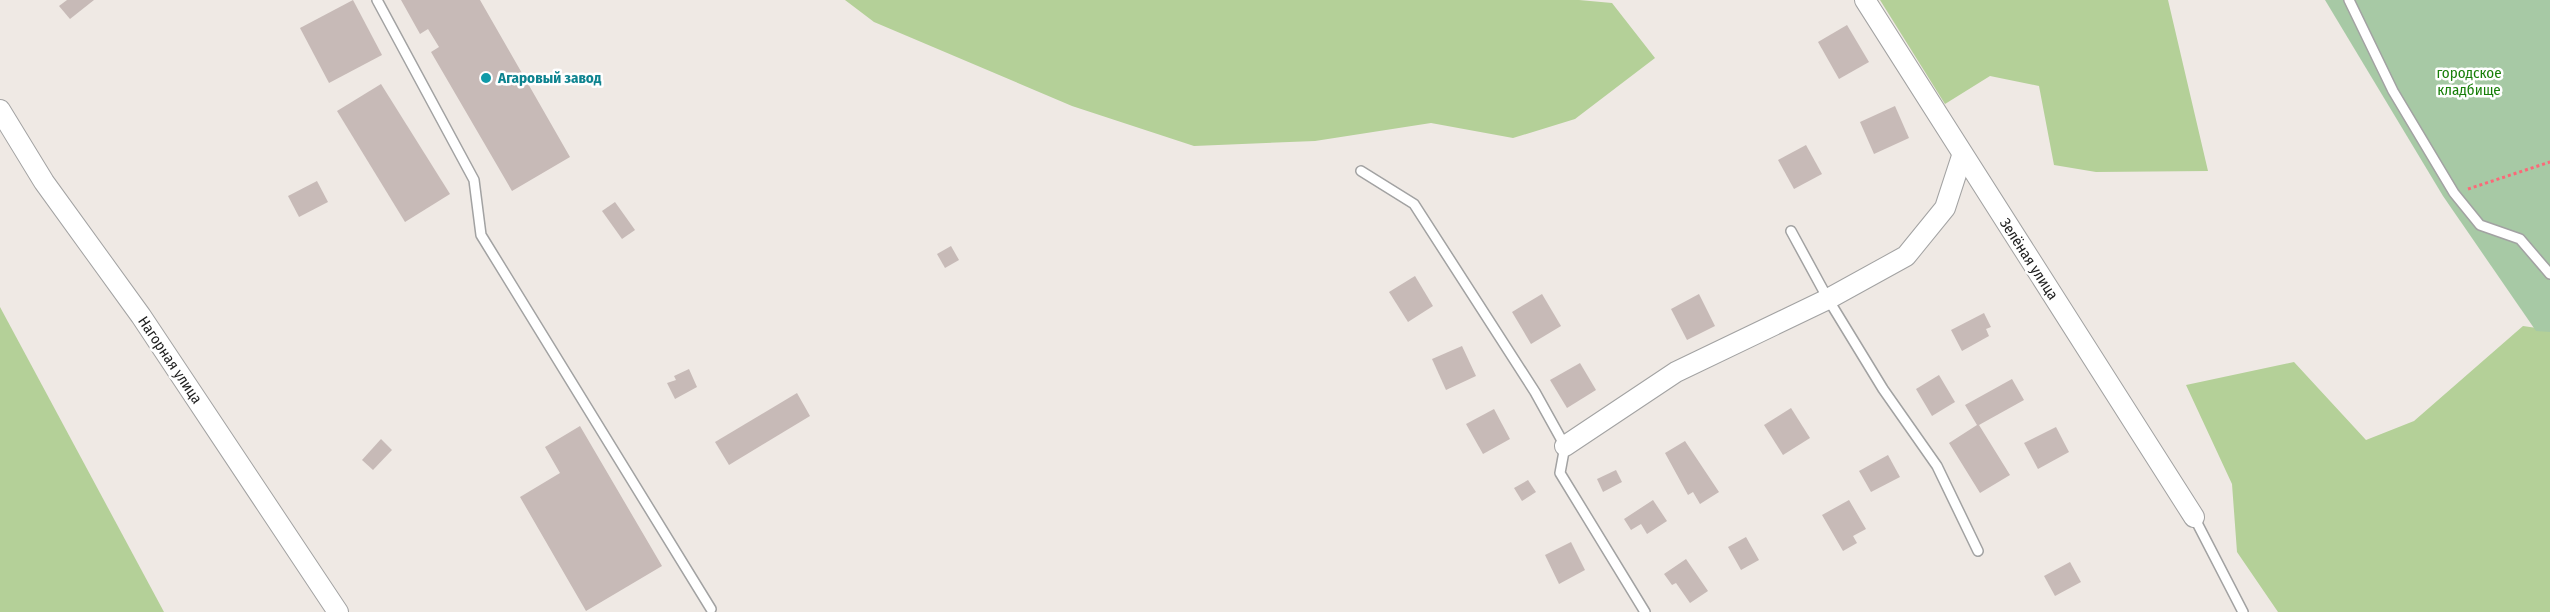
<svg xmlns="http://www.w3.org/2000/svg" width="2550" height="612" font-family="'Fira Sans Condensed',sans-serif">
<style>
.forest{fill:#b4d098}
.cemetery{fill:#a7c9a5}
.building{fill:#c7bab7}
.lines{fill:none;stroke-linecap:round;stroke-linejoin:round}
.service-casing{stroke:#a2a2a2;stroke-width:12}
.minor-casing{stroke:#a2a2a2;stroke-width:22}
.path{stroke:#fc6878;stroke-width:3;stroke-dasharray:3 3;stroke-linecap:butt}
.service{stroke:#fff;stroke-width:9}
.minor{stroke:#fff;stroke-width:20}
.culture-dot{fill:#0f9aa8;stroke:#fff;stroke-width:2}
.labels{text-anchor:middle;stroke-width:5;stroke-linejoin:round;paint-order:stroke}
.park-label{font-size:15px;fill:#187f09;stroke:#fff}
.culture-label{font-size:15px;font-weight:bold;fill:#0d838f;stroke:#fff;text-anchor:start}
.street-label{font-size:15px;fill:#1e1e1e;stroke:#fff}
</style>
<rect width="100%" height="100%" fill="#efe9e4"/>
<!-- forest -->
<g class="forest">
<polygon points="845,0 1579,0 1612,3 1655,58 1575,119 1513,138 1431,123 1315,141 1194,146 1072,106 874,22"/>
<polygon points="1880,0 2168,0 2208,171 2096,172 2054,165 2039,86 1990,76 1945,104"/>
<polygon points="0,307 164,612 0,612"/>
<polygon points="2523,326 2550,330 2550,612 2278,612 2237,552 2232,484 2186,385 2294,362 2366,440 2414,421"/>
</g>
<!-- cemetery -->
<polygon class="cemetery" points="2325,0 2550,0 2550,332 2536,331 2443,196"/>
<!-- building -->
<g class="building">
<polygon points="67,0 94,0 70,19 59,6"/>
<polygon points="353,0 382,55 329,83 300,28"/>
<polygon points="401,0 480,0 570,157 512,191 431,52 439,47 428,29 420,34"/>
<polygon points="1847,25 1869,62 1839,79 1818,42"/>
<polygon points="381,84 450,194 405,222 337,111"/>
<polygon points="1895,106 1909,138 1874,154 1860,122"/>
<polygon points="1806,145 1822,174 1794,189 1778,160"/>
<polygon points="317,181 328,202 299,217 288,196"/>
<polygon points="615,202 635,230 622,239 602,211"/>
<polygon points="951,246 959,260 945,268 937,254"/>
<polygon points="1415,276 1433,306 1408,322 1389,292"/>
<polygon points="1542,294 1561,326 1531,344 1512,312"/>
<polygon points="1699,294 1715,326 1687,340 1671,309"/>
<polygon points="1984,313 1991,327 1986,329 1989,336 1962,351 1951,330"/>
<polygon points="1462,346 1476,376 1446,390 1432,359"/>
<polygon points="1580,363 1596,390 1567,408 1550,380"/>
<polygon points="689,369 697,387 675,399 667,383 676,380 674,376"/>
<polygon points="1939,375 1955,402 1932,416 1916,389"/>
<polygon points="2012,379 2024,400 1979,425 2010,475 1980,493 1949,443 1977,425 1965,405"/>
<polygon points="797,393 810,416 729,465 715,442"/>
<polygon points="1791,408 1810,438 1783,455 1764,425"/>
<polygon points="1494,409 1510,439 1483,454 1466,424"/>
<polygon points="580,426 662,566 586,611 520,497 560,473 545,447"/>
<polygon points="2056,427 2069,452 2038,469 2024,443"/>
<polygon points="381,439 392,450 373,470 362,460"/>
<polygon points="1685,441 1719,492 1700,504 1693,492 1688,495 1665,453"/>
<polygon points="1888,455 1900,477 1871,492 1859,471"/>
<polygon points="1616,470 1622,482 1603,492 1597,479"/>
<polygon points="1528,480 1536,492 1522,501 1514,488"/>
<polygon points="1653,500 1667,521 1647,534 1641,524 1631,530 1624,519"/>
<polygon points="1849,500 1866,529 1853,536 1857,543 1843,551 1822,515"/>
<polygon points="1746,537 1759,560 1741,570 1728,547"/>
<polygon points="1571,542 1585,570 1559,584 1545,555"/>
<polygon points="1686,559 1708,591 1690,603 1676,583 1672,585 1664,574"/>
<polygon points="2070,562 2081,582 2055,596 2044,576"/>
</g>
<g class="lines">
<defs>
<g id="service">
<polyline points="377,0 474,180 481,235 711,609"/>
<polyline points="2349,0 2393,91 2454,193 2480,225 2520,239 2550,274"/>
<polyline points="1361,171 1414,204 1535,392 1565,446 1560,473 1645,612"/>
<polyline points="1791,231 1828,299 1883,389 1937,466 1978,551"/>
<polyline points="2194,517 2243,612"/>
</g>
<g id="minor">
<polyline points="1865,0 2194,517"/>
<polyline points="0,110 44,182 141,316 338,612"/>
<polyline points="1565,446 1676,372 1828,299 1906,256 1945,208 1962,156"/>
</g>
</defs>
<!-- service casing -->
<use href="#service" class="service-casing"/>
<!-- minor casing -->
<use href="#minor" class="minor-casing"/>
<!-- path -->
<polyline class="path" points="2468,189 2550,162"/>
<!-- service -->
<use href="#service" class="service"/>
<!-- minor -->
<use href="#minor" class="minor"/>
</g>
<!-- markers -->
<circle class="culture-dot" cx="486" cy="78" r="6"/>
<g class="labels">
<!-- park labels -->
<g class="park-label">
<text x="2469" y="78">городское<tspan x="2469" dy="17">кладбище</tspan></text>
</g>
<!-- culture labels -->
<g class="culture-label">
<text x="498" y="83">Агаровый завод</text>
</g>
<!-- street labels -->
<g class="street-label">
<text transform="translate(2029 259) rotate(57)" y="5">Зелёная улица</text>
<text transform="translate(170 360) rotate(56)" y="5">Нагорная улица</text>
</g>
</g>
</svg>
